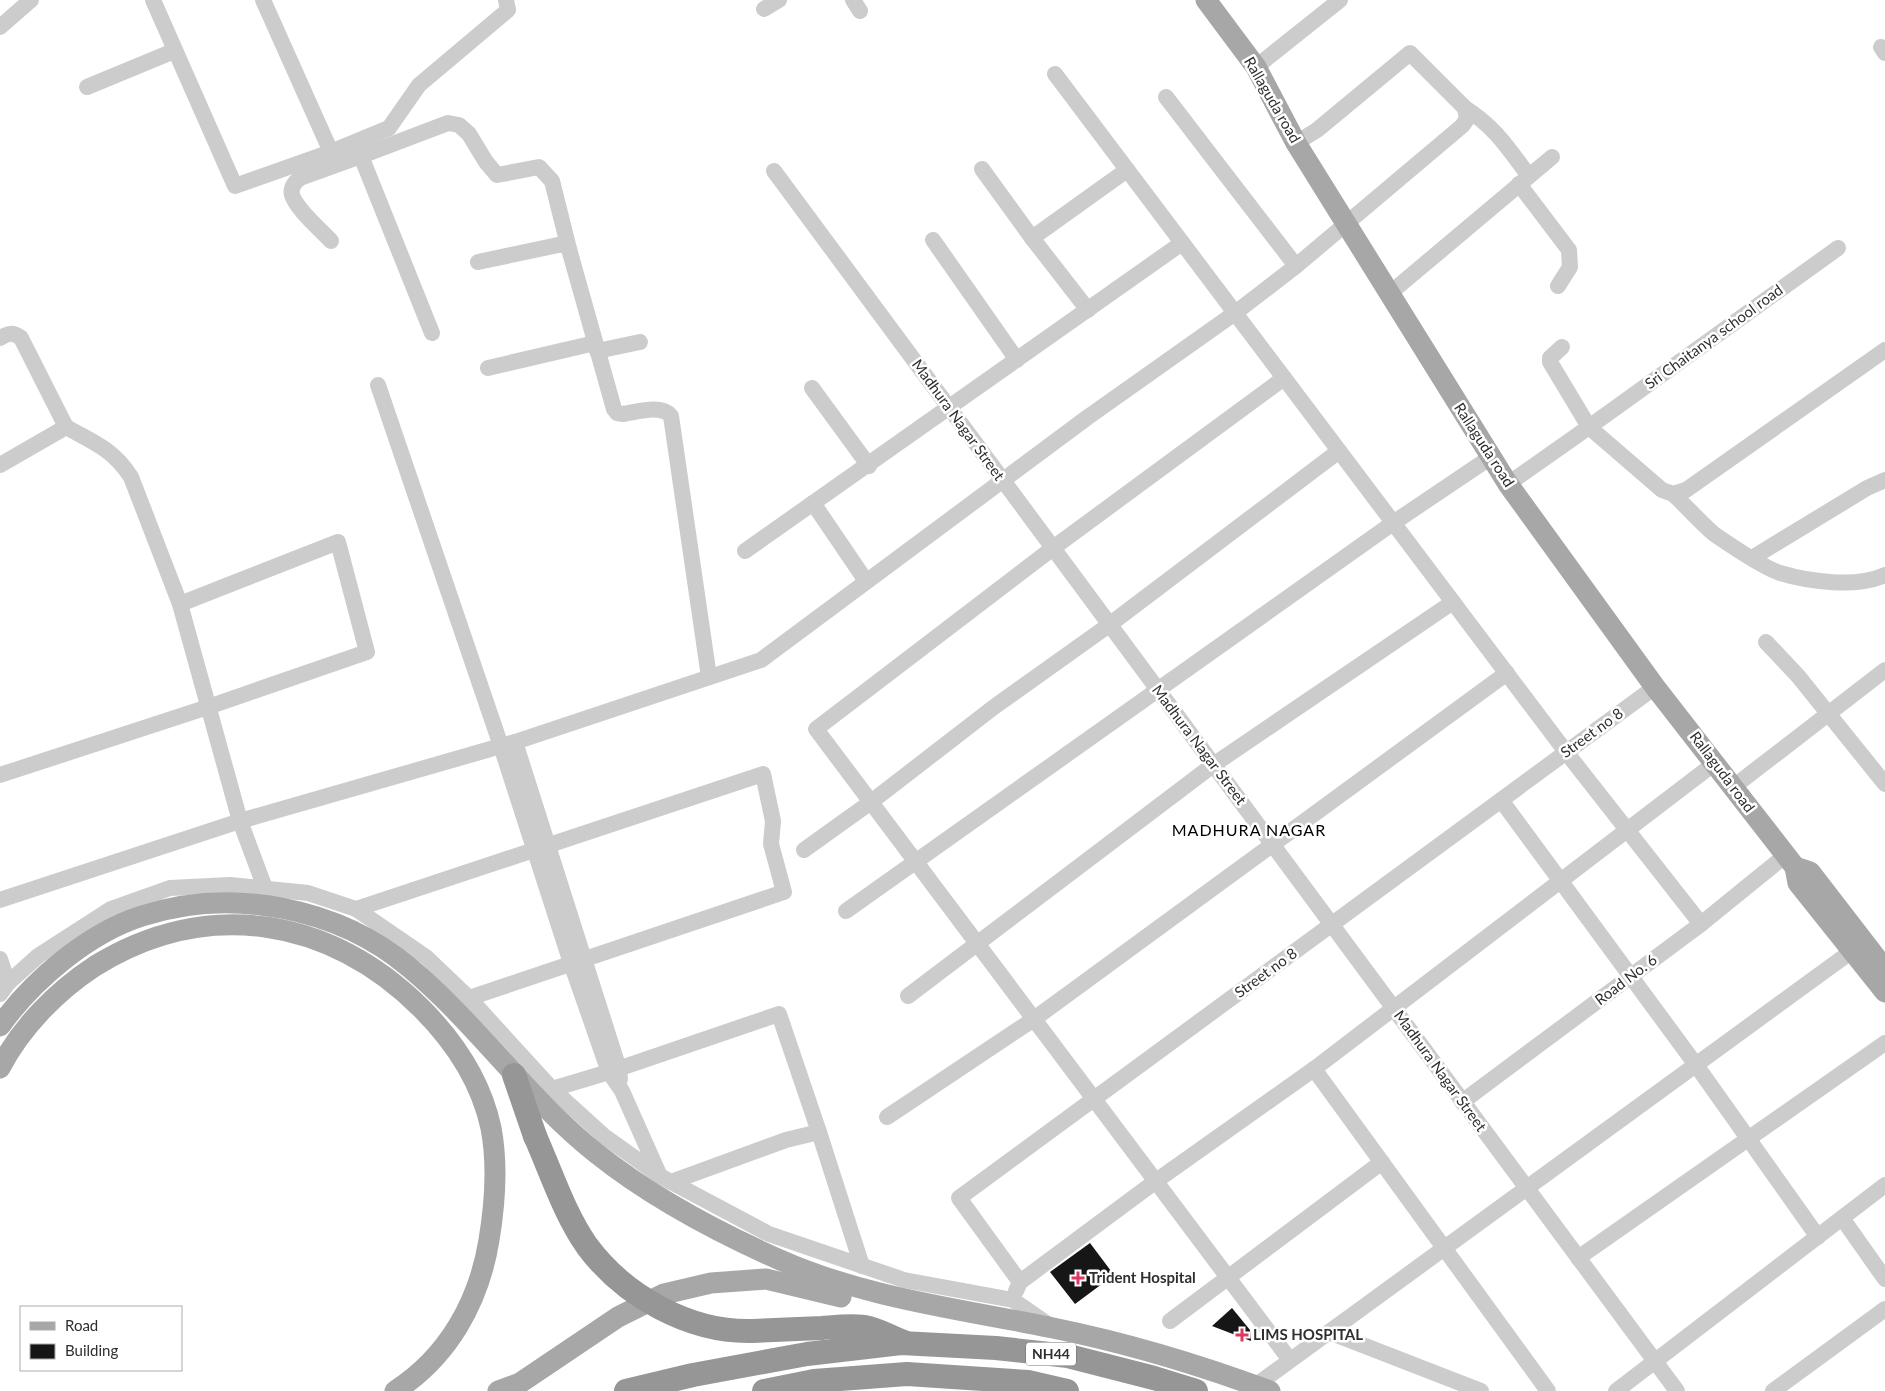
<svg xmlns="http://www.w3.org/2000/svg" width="1885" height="1391" font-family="Lato,sans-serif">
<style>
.building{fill:#161616}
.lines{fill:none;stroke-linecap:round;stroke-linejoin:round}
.minor{stroke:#ccc;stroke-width:16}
.major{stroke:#a7a7a7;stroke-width:21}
.highway{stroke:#969696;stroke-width:24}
.highway-bridge{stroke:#969696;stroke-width:24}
.poi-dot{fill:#df3863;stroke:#fff;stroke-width:2}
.labels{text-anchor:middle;stroke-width:5;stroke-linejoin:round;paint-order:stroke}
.shield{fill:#fff;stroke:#6d6d6d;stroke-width:1}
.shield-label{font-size:14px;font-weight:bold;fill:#2f2f2f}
.street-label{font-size:15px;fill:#2f2f2f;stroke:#fff}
.poi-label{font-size:15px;font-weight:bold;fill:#2f2f2f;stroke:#fff;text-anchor:start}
.neighbourhood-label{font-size:16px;letter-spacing:1px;fill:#000;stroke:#fff}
</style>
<rect width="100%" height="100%" fill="#fff"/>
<!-- building -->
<g class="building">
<polygon points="1090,1243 1114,1275 1075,1304 1050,1272"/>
<polygon points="1232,1308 1250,1330 1251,1341 1212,1326"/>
</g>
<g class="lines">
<!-- minor -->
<g class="minor">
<polyline points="153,0 235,186 331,152 389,128 419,85 508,10 506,0"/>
<polyline points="263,0 331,152"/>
<polyline points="853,0 860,11"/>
<polyline points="764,9 779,0"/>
<polyline points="0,27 31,0"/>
<polyline points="1881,47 1885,53"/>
<polyline points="1256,67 1340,0"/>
<polyline points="1055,74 1566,752 1701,924"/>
<polyline points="87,87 174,51"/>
<polyline points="1166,97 1296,266"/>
<path d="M 1465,108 C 1495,127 1508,148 1529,176"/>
<polyline points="982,169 1032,238"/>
<polyline points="774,171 1677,1391"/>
<polyline points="1519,184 1569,250 1570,267 1558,286"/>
<polyline points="933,240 1017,360"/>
<path d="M 331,241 C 320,229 297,210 292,195 C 290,187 295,182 300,178 L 361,156"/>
<path d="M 478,262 L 558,245 L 565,245 L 569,249 L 614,409 L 617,413 L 623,414 C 637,412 661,404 671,416 L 709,677"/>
<polyline points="1389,294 1552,157"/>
<polyline points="1088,310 1032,238 1127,170"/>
<polyline points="432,333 361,156 448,123 459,125 469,134 486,162 497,175 539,167 552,181 569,249"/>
<path d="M 0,338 C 9,333 13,332 21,338 L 66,427"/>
<polyline points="1562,347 1550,358 1550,362 1589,427 1838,248"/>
<polyline points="597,351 640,342"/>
<polyline points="488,368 595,343"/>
<polyline points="1284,378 1053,548 816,729 1290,1360"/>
<polyline points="378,385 501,746 571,963 609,1072 622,1091 659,1174"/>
<polyline points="812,388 869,466"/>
<path d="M 0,465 L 66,427 C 93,442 113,449 131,477 L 180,604 L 240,821 L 265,888"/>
<polyline points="1508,484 1589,427 1662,490 1673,494 1686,490 1885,350"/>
<path d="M 1673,494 C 1687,507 1700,522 1714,534 C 1730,545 1762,567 1780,573 C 1810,582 1856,588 1885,575"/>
<polyline points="813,503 866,581"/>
<polyline points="745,551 1182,243"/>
<polyline points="1752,558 1867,488 1885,480"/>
<polyline points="1766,642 1798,676 1885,784"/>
<polyline points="515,742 619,1069 620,1079"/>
<polyline points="0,775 208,707 367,652 338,542 180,604"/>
<polyline points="1732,788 1885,670"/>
<polyline points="1501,800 1696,1065 1818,1237"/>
<polyline points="804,850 871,802 994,707 1109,625 1339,451"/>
<polyline points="0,900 240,821 515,742 761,660 1088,417 1235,313 1296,266 1462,126 1467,119 1465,108 1410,53 1317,130 1296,143"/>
<polyline points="356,909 763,774 773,821 771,844 784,892 469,998"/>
<polyline points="846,911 1393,523 1491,457"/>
<polyline points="0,959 8,983"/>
<polyline points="0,994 8,983 38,956 111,909 170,888 230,885 308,893 356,909 426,957 469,998 552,1089 604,1136 660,1176 769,1234 904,1280 1013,1300 1049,1325"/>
<polyline points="908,996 1213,765 1453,602"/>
<polyline points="1314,1069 1548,1391"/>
<polyline points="552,1089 609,1072 779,1014 819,1132 862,1266"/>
<polyline points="1462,1102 1701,924 1786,855"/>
<polyline points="887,1117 1034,1019 1507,673"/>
<polyline points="671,1182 786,1140 819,1132"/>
<polyline points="1842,1218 1885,1279"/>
<polyline points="1578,1258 1885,1043"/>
<polyline points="1020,1282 959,1198 1655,687"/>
<polyline points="1016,1291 1020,1282 1156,1181 1314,1069 1715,763"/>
<polyline points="1170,1321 1382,1162"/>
<polyline points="1329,1332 1481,1391"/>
<polyline points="1255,1386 1852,951"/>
<polyline points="1616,1391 1885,1185"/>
<polyline points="1773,1391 1885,1309"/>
</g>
<!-- major -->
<g class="major">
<polyline points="1206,0 1256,67 1296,143 1508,484 1655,687 1795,867 1798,883 1885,992"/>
<polyline points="1795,867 1810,872 1884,968"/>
<path d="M 0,1026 C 32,981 88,933 142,916 C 231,887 338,907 410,968 C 477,1024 527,1098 596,1153 C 651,1197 713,1230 778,1259 C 865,1298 961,1309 1053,1328 C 1127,1343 1200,1365 1270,1391"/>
<path d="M 0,1068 C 21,1027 57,991 95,966 C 206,897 330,917 421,1008 C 454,1041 481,1081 491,1128 C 498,1165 495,1204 489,1240 C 479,1302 448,1357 395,1391"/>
<polyline points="498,1391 520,1383 618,1317 664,1294 711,1283 766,1279 841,1297"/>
</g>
<!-- highway -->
<g class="highway">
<polyline points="514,1075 535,1136"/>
<polyline points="626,1391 693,1375 807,1354 901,1343 996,1348 1068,1356 1154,1378 1196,1391"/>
<polyline points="764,1391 814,1381 907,1374 1028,1382 1067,1391"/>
</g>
<!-- highway-bridge -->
<path class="highway-bridge" d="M 535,1136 C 551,1172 564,1213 587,1246 C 624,1296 690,1333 753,1331 C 776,1330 799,1329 822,1328 C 835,1327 850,1325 864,1327 C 878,1329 892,1338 906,1343"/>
</g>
<!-- markers -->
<g class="poi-dot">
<path d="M1075.5 1270.5h5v5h5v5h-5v5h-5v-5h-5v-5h5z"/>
<path d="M1239.5 1327.5h5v5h5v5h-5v5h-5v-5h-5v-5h5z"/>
</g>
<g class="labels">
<!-- shield labels -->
<rect class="shield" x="1026" y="1342.5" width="50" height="23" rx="4"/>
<g class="shield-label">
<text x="1051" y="1359">NH44</text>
</g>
<!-- street labels -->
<g class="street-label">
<text transform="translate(1272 100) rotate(60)" y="5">Rallaguda road</text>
<text transform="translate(1714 337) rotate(-36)" y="5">Sri Chaitanya school road</text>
<text transform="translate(958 420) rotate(54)" y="5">Madhura Nagar Street</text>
<text transform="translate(1484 445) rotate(57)" y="5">Rallaguda road</text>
<text transform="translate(1592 733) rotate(-36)" y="5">Street no 8</text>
<text transform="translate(1199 745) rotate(53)" y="5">Madhura Nagar Street</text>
<text transform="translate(1722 772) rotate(53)" y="5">Rallaguda road</text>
<text transform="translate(1266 973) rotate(-36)" y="5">Street no 8</text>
<text transform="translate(1626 980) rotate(-37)" y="5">Road No. 6</text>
<text transform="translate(1440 1071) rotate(54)" y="5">Madhura Nagar Street</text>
</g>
<!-- poi labels -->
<g class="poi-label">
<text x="1089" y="1283">Trident Hospital</text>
<text x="1253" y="1340">LIMS HOSPITAL</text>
</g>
<!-- neighbourhood labels -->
<g class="neighbourhood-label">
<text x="1249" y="836">MADHURA NAGAR</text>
</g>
</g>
<!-- legend -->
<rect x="20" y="1306" width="162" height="65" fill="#ffffff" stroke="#acacac"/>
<rect x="30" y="1322" width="25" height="8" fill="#a7a7a7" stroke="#acacac"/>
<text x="65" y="1331" font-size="15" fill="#2f2f2f">Road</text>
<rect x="30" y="1344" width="25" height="15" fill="#161616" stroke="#acacac"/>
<text x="65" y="1356" font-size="15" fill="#2f2f2f">Building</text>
</svg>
